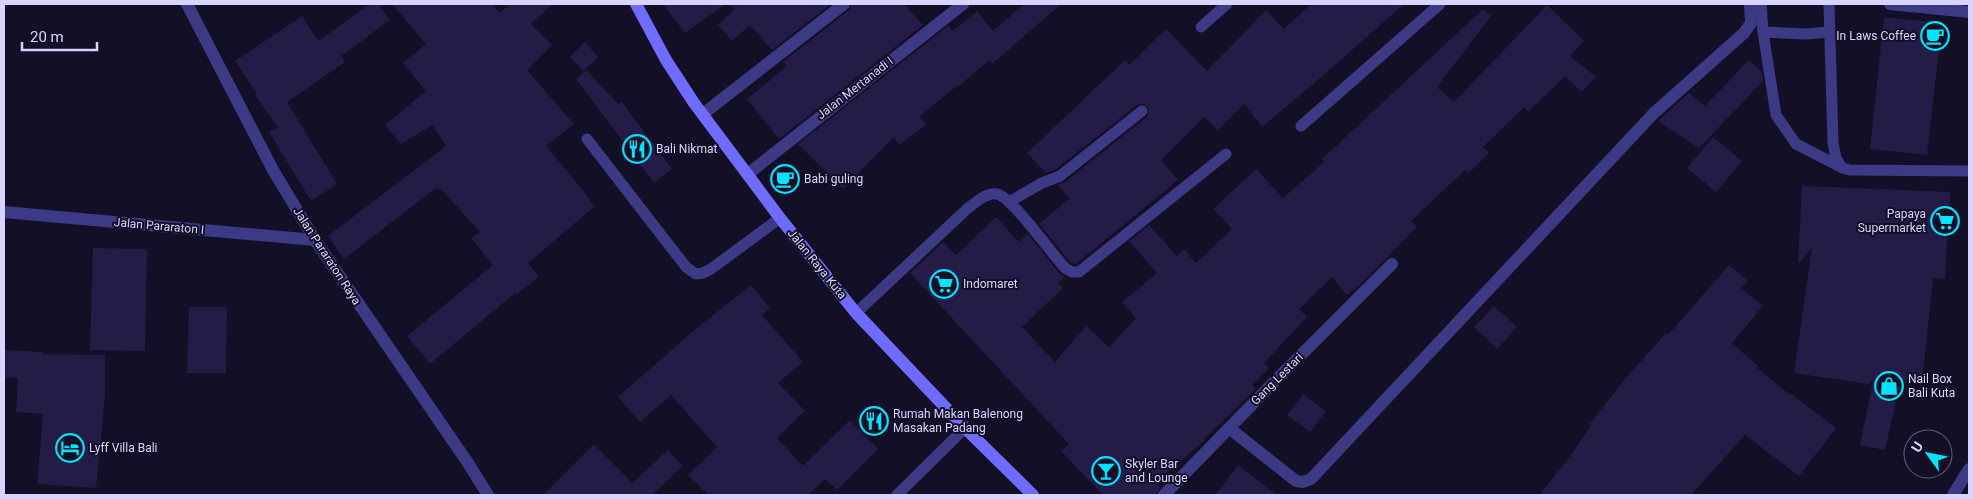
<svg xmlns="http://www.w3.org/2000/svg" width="1973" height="499" font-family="Roboto,sans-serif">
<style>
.building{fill:#241b47}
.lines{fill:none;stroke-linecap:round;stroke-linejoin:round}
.service{stroke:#3d3a85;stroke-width:11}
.minor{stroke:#3d3a85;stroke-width:12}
.tertiary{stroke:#3d3a85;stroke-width:12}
.secondary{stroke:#6f6bff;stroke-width:12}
.labels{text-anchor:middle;stroke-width:4;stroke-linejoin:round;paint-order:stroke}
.poi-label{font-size:12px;fill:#d9d4ff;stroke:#130f26;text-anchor:start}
.street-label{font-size:12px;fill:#d9d4ff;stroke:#130f26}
</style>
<rect width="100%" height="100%" fill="#130f26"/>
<!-- building -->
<g class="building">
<polygon points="370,4 379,4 390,20 341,56 345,62 287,102 337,184 311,201 269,132 278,127 255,95 257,94 235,61 302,16 318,41"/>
<polygon points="392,4 492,4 500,13 510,4 553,4 531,24 552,45 527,70 574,124 546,146 586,194 594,207 528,263 539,277 516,295 515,293 430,364 407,336 493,265 471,238 480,232 440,188 438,190 436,188 344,259 328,236 446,146 432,125 401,144 385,125 426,91 403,63 426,44"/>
<polygon points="663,4 725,4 685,33"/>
<polygon points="730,4 831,4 772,50 750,25 732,41 718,25 735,9"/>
<polygon points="852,4 904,4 923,25 779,139 747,99 787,66 783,62 849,10"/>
<polygon points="1024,4 1061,4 992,64 989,60 959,86 958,85 920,116 926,125 899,145 894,137 843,189 798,144 948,26 953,31 977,11 993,31"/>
<polygon points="1311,4 1404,4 1318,80 1262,127 1244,104 1218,130 1204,117 1161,160 1178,180 1076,264 1070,262 1039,224 1070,198 1057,185 1065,182 1147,117 1149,109 1144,104 1137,105 1056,169 1046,173 1027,153 1125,60 1129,65 1166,29 1207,71 1266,10 1284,29"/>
<polygon points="1547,5 1584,41 1570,56 1596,77 1582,92 1565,76 1528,112 1524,107 1483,147 1489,153 1469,173 1465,170 1411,221 1417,227 1365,280 1347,295 1332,277 1299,309 1307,317 1264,363 1269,368 1252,385 1256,389 1204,439 1205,440 1156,483 1161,487 1156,495 1103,495 1061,451 1069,444 910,273 943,242 956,255 996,217 1019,242 1028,234 1059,273 1065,277 1058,283 1063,288 1022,327 1055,362 1086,326 1109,347 1136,318 1122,302 1157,273 1129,241 1149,225 1177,256 1184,249 1196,263 1232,229 1213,209 1256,169 1283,198 1324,162 1322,159 1483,9 1491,16 1437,87 1454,102"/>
<polygon points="1884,17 1942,23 1927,155 1870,149"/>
<polygon points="585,42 598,57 583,71 570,57"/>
<polygon points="1749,60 1762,72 1763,81 1699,148 1658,121 1689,93 1705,106"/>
<polygon points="586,70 618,104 622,102 672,169 654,183 576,79"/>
<polygon points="1713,137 1742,161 1716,192 1687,168"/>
<polygon points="1802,186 1950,192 1945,279 1933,278 1922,384 1900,382 1885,450 1860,445 1874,377 1869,384 1794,373 1812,247 1798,264"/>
<polygon points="93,248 147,249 145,351 90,350"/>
<polygon points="1729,265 1748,281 1741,288 1763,306 1732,343 1760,368 1756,367 1790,395 1790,393 1836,428 1799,476 1745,435 1691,495 1539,495 1565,463 1591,426 1589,425 1625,379 1666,333 1668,335"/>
<polygon points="751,285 770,308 762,315 803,362 778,383 805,411 777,438 803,466 850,420 878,449 837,490 825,479 808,495 709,495 688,475 717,447 671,395 640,422 618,397 692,332"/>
<polygon points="1494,306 1517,327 1497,349 1474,327"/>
<polygon points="189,307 227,307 226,373 187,373"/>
<polygon points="4,350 42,352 42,354 105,355 105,397 96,488 37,484 43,414 16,412 18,378 4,377"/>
<polygon points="1303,394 1326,411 1310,432 1287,415"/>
<polygon points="594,444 632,483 668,450 683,466 652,495 543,495"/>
<polygon points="1238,465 1277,495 1215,495"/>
</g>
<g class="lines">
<!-- service -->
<g class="service">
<polyline points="1761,4 1763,32 1776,115 1796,144 1841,167"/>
<polyline points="1829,4 1833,143 1836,158 1842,168 1850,170 1969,171"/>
<polyline points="1201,27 1227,4"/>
<polyline points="1763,32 1806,34 1829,32"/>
<polyline points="1301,126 1440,4"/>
<polyline points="587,139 686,267 696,274 703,273 711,269 780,218"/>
<polyline points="1009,202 1042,183 1060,176 1142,111"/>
<path d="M 856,313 L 967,209 C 975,203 986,192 997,194 C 1012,197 1052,254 1065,268 L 1072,272 L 1079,272 L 1226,154"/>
<polyline points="897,495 965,428"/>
</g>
<!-- minor -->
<g class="minor">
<polyline points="187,4 273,170 315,240 468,463 488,495"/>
<polyline points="1890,4 1969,12"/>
<polyline points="703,114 844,4"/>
<polyline points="748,174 963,4"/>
<polyline points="4,212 315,240"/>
<polyline points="1229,428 1296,481 1303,482 1311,479 1654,113 1744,33 1751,23 1750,4"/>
<polyline points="1164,495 1273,383 1392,264"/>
</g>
<!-- tertiary -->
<polyline class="tertiary" points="1953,495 1969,469"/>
<!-- secondary -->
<polyline class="secondary" points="636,4 666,60 694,103 780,218 856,313 965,428 1033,495"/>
</g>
<!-- icons -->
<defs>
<symbol id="cafe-ring" viewBox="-11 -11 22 22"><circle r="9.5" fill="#130f26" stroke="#00e5ff" stroke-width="1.5"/><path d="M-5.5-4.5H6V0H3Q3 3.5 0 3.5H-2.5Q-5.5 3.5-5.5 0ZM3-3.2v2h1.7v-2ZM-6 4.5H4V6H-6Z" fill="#00e5ff"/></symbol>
<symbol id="restaurant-ring" viewBox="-11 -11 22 22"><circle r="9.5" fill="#130f26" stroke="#00e5ff" stroke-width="1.5"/><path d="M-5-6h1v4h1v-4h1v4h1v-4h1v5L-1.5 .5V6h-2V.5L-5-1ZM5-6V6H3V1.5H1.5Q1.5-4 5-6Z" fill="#00e5ff"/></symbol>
<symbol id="supermarket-ring" viewBox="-11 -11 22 22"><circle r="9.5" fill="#130f26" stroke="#00e5ff" stroke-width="1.5"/><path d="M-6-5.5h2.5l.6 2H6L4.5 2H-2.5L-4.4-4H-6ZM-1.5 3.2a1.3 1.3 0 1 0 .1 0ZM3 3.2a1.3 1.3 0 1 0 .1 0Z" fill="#00e5ff"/></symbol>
<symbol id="shop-ring" viewBox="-11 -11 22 22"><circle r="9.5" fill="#130f26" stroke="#00e5ff" stroke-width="1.5"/><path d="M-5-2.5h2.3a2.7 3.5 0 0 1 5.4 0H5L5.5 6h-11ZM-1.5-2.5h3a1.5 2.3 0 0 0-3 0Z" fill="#00e5ff"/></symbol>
<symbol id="hotel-ring" viewBox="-11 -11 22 22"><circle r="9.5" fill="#130f26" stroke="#00e5ff" stroke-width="1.5"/><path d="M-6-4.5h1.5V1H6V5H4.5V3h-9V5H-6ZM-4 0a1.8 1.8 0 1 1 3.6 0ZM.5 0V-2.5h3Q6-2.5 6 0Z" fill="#00e5ff"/></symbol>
<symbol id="bar-ring" viewBox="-11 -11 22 22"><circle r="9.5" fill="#130f26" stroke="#00e5ff" stroke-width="1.5"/><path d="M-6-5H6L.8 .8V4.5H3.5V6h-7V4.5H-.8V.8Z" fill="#00e5ff"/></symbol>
</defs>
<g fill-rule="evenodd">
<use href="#cafe-ring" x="1919" y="20" width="32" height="32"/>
<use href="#restaurant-ring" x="621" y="133" width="32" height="32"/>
<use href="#cafe-ring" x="769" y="163" width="32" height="32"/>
<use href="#supermarket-ring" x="1929" y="205" width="32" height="32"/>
<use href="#supermarket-ring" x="928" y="268" width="32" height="32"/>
<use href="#shop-ring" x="1873" y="370" width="32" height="32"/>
<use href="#restaurant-ring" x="858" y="405" width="32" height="32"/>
<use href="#hotel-ring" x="54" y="432" width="32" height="32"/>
<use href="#bar-ring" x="1090" y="455" width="32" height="32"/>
</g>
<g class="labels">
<!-- poi labels -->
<g class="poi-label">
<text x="1916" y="40" text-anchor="end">In Laws Coffee</text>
<text x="656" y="153">Bali Nikmat</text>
<text x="804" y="183">Babi guling</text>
<text x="1926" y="218" text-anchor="end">Papaya<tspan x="1926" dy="14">Supermarket</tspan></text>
<text x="963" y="288">Indomaret</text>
<text x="1908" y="383">Nail Box<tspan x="1908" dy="14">Bali Kuta</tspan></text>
<text x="893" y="418">Rumah Makan Balenong<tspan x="893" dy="14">Masakan Padang</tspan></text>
<text x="89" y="452">Lyff Villa Bali</text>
<text x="1125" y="468">Skyler Bar<tspan x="1125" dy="14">and Lounge</tspan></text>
</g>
<!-- street labels -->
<g class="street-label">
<text transform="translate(855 88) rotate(-38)" y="4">Jalan Mertanadi I</text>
<text transform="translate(159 226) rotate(5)" y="4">Jalan Pararaton I</text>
<text transform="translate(327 256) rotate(57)" y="4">Jalan Pararaton Raya</text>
<text transform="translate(817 264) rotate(51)" y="4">Jalan Raya Kuta</text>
<text transform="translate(1277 379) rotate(-45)" y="4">Gang Lestari</text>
</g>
</g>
<!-- border -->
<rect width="1973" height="499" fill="none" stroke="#d9d4ff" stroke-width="10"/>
<!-- north arrow -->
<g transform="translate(1928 454) rotate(303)"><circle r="24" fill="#130f26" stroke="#625e7d"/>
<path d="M0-4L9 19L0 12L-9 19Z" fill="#00e5ff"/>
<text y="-8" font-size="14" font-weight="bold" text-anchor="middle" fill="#d9d4ff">U</text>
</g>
<!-- scale -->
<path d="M22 42v8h75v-8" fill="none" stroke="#d9d4ff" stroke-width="2.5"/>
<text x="30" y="42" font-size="15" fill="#d9d4ff" stroke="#130f26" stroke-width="4" paint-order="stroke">20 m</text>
</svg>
